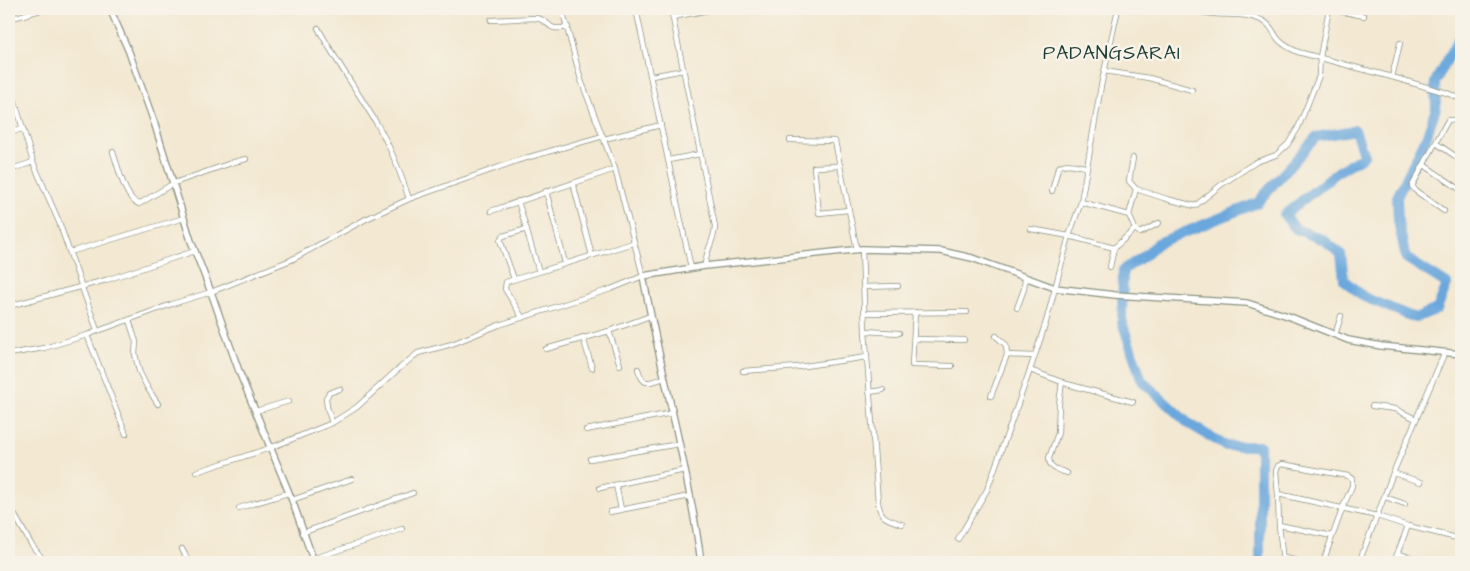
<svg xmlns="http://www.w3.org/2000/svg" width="1470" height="571" font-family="'Architects Daughter',sans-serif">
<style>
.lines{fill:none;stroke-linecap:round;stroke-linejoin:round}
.river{stroke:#6ba7dc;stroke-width:10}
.minor-casing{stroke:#899282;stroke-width:6}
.tertiary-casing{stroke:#899282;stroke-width:8}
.minor{stroke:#fff;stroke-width:4.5}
.tertiary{stroke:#fff;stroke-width:5.5}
.labels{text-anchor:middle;stroke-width:5;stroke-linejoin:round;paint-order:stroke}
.quarter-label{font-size:19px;letter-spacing:1px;fill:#1f3d34;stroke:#f7f3e8}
</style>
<rect width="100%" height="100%" fill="#f7f3e8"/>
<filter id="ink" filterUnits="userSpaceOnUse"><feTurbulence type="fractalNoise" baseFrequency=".02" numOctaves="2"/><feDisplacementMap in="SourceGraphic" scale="10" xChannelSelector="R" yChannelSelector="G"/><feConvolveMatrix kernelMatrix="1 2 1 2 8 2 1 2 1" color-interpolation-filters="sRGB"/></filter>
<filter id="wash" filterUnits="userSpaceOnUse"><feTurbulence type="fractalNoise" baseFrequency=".0096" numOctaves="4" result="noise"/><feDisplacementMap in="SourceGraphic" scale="20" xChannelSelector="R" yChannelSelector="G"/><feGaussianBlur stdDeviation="1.12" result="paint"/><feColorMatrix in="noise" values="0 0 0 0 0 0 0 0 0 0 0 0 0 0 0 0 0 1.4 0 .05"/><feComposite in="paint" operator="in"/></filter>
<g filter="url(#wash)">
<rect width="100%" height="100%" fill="#f3e8d1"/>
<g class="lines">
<!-- river -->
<polyline class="river" points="1260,562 1260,446 1226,446 1189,424 1142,381 1122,322 1123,270 1144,256 1158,243 1257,203 1316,137 1355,130 1364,156 1339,171 1284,215 1296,229 1324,240 1341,254 1344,280 1364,297 1415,318 1437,309 1447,284 1406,258 1398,221 1397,197 1426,138 1436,108 1435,82 1461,34"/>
</g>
</g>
<g filter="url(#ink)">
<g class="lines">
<defs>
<g id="minor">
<polyline points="636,9 691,268"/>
<path d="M 671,9 L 715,226 C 715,240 705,251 705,266"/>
<path d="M 1193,9 C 1215,19 1243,10 1263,21 C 1271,24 1273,33 1278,39 C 1283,45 1291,49 1298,52 L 1392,77 L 1447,93 L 1461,99"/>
<polyline points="1330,9 1364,16"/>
<polyline points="673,17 714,9"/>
<polyline points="9,19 44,9"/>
<path d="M 491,20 L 537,18 C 553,22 545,32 568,27"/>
<path d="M 318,28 C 336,61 358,92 377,124 C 391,148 401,174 409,199"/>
<polyline points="1104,71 1149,78 1192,90"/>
<polyline points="652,76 683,70"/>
<polyline points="1392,77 1400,43"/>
<polyline points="9,82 33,162 59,222 97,330"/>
<polyline points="9,110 16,108"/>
<polyline points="9,133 22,129"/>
<polyline points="604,139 661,125"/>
<polyline points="790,140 835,141 857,250"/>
<polyline points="1436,143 1461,160"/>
<path d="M 113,152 C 118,166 125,200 139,204 L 174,183 L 234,162 L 246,159"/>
<polyline points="1133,158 1129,181 1136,189"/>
<polyline points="669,160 700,154"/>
<polyline points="1424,165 1461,190"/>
<polyline points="840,166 814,167 819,213 849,210"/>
<polyline points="9,170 33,162"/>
<polyline points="573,183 592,256"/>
<polyline points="546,191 565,263"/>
<path d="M 1052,191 L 1058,168 C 1065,161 1077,166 1086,167"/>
<polyline points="518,201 539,272"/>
<polyline points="1081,202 1129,215 1135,229 1140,233 1159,223"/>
<polyline points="491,211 615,169"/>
<polyline points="1444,211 1416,191 1412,186 1448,120 1454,120 1461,125"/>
<polyline points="1129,215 1136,189 1167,199 1195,206 1222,184 1256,162 1276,155 1288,144 1298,128 1319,76 1320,57 1329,9"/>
<polyline points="1031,229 1069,236 1114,248"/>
<path d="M 862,249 L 865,331 L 878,502 C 880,518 887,519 902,524"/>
<polyline points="70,252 184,218"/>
<polyline points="1110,267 1114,248 1135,229"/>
<polyline points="514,279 500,240 503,236 527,229"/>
<polyline points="864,287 898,286"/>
<polyline points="9,306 106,280 195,251"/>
<polyline points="1017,308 1024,289 1025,278"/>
<polyline points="915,312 912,365 952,366"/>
<polyline points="865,313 967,312"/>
<polyline points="522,317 505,289 506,282 633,243"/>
<polyline points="129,320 136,342 135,354 139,371 147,387 158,404"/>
<polyline points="609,331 620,365"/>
<polyline points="865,331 899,333"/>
<polyline points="87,335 126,434"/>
<polyline points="1335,335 1341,316"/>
<polyline points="996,336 1006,345 1007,355"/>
<polyline points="583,337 592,368"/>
<polyline points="914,339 964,340"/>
<polyline points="546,349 609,331 650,316"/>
<polyline points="1445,352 1393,473 1377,516 1408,526 1461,539"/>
<polyline points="9,354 44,348 87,335 172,304 211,292 291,260 366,219 409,199 519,160 603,136"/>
<path d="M 638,369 C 643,387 648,383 664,378"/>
<polyline points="1030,370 1067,384 1133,402"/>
<polyline points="743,371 798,367 867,357"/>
<path d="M 1062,382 L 1059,404 L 1058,433 L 1049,458 C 1049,469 1059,470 1067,473"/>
<polyline points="869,392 883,390"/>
<polyline points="991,396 1007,355 1034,356"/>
<polyline points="1372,406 1395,409 1416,419"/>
<polyline points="256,411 289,401"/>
<polyline points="332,423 327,407 326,398 329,393 340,389"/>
<polyline points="586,430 672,413"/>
<polyline points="590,459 679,444"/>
<polyline points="196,472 270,448 332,423 357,407 396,371 418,353 452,344 499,325 611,289 643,276 615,169 581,80 562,9"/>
<polyline points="1393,473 1421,482"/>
<polyline points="616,485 621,509"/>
<polyline points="600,488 685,470"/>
<polyline points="1278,494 1276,471 1278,466 1282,464 1348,476 1352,479 1352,486 1343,507 1323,562"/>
<polyline points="1385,497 1405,504"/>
<polyline points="292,500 352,479"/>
<polyline points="9,505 31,544 45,562"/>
<polyline points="239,508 288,493"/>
<polyline points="610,512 690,496"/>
<polyline points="1279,525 1332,536"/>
<polyline points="302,533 413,493"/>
<polyline points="958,539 987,490 1030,370 1046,322 1069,236 1081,202 1101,86 1118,9"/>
<polyline points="182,549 189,562"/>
<polyline points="1398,554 1428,562"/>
<polyline points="1284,558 1303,562"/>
<polyline points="312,559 402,529"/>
<polyline points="1283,562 1279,525 1278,494 1377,516 1359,562"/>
<polyline points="1394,562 1408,526"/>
</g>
<g id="tertiary">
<polyline points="110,9 129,52 154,122 191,241 211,292 240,374 292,500 314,562"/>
<path d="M 701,562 C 688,466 661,372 643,276 L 705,266 L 862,249 L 941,251 L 972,258 L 1055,288 L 1115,295 L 1247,303 L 1288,316 L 1348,340 L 1381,346 L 1461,354"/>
</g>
</defs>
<!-- minor casing -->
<use href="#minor" class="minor-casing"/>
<!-- tertiary casing -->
<use href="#tertiary" class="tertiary-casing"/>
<!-- minor -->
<use href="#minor" class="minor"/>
<!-- tertiary -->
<use href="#tertiary" class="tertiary"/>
</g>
</g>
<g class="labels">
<!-- quarter labels -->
<g class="quarter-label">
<text x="1112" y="59">PADANGSARAI</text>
</g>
</g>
<!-- margin -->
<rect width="1470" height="571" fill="none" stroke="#f7f3e8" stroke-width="30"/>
</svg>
